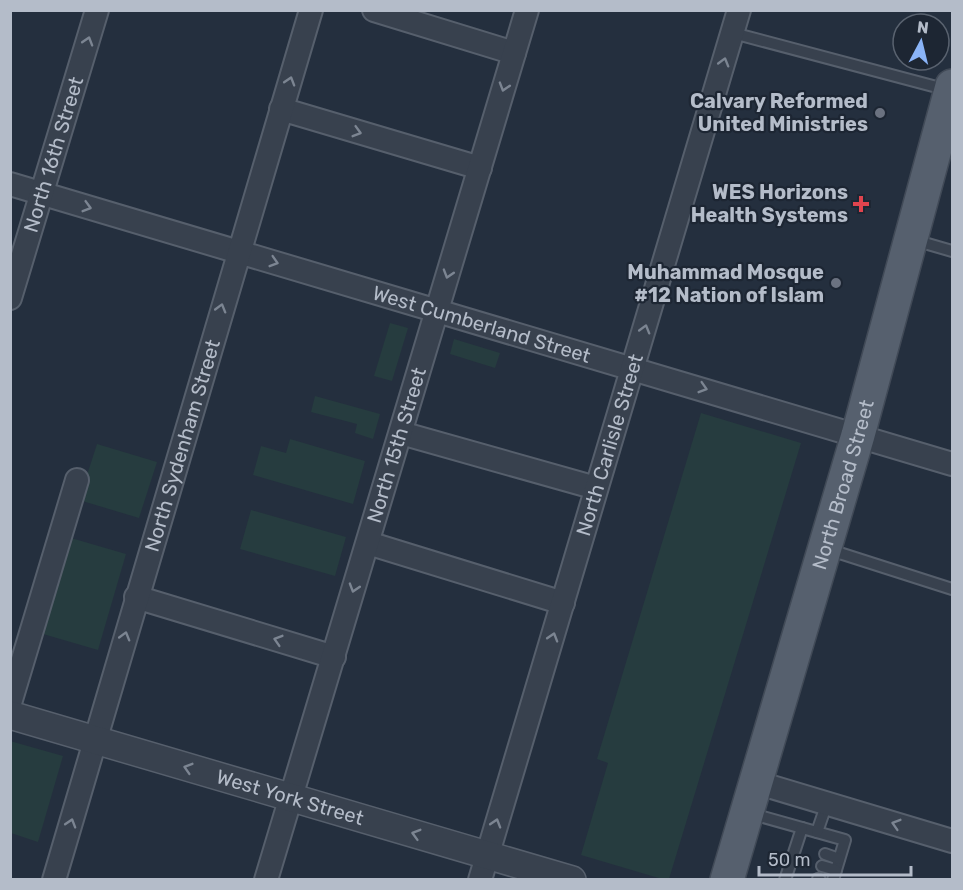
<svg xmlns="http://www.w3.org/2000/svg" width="963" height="890" font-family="Rubik,sans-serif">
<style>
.green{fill:#263c3f}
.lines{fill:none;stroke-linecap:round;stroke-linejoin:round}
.service-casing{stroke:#565f6c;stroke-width:14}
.minor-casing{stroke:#565f6c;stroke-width:26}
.tertiary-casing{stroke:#565f6c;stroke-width:30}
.primary-casing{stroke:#414a57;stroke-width:36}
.service{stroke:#38414e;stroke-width:10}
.minor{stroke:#38414e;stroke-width:22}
.tertiary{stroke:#38414e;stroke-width:27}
.primary{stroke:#56606e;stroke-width:33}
.oneway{stroke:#7c8592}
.worship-dot{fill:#6b7280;stroke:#1d2633;stroke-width:2}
.health-dot{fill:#e0444e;stroke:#1d2633;stroke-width:2}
.labels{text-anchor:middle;stroke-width:4.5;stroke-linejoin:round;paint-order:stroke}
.poi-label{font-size:20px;font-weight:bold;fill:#b4bcc9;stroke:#1d2633;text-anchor:end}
.street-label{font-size:20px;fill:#b4bcc9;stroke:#1d2633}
</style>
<rect width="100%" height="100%" fill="#242f3e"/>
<!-- green -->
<g class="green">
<polygon points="390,323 408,328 392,381 374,376"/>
<polygon points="454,339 500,353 495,368 450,354"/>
<polygon points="315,396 380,414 373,439 355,433 357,424 311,412"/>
<polygon points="701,413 801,443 669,879 662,879 581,855 608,763 597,759"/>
<polygon points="290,439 365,461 353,504 253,475 261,446 286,453"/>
<polygon points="97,444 157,462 139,518 79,500"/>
<polygon points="251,510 346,537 335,576 240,549"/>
<polygon points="71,538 126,554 98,650 43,634"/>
<polygon points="10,741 63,756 38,842 11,833"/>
</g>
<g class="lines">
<defs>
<g id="service">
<polyline points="733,33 948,90"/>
<polyline points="914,240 952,251"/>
<polyline points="827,549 952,589"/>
<polyline points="749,813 845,840 833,880"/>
<polyline points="817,832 827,803"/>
<polyline points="825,854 839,859"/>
<polyline points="822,866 836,870"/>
<polyline points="818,879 820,880"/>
<polyline points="785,880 802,828"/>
</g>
<g id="minor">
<polyline points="374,10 514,53"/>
<polyline points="281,109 480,168"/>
<path id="s1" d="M 10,184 L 952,464"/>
<path id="s2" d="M 10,298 L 97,10"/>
<polyline points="401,433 596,488"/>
<polyline points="368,543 563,603"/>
<polyline points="136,597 334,657"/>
<polyline points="10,703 77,480"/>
<polyline points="755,782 952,841"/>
<path id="s3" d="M 54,880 L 311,10"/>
<path id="s4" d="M 266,880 L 527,10"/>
<path id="s5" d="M 480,880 L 739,10"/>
</g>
<g id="tertiary">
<path id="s6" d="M 10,715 L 572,880"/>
</g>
<g id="primary">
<path id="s7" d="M 727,880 L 858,435 L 952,86"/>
</g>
</defs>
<!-- service casing -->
<use href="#service" class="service-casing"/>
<!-- minor casing -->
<use href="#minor" class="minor-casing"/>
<!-- tertiary casing -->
<use href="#tertiary" class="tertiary-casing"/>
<!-- primary casing -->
<use href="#primary" class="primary-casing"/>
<!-- service -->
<use href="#service" class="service"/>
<!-- minor -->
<use href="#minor" class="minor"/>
<!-- tertiary -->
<use href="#tertiary" class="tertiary"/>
<!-- primary -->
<use href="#primary" class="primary"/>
</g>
<!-- one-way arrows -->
<defs><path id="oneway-chevron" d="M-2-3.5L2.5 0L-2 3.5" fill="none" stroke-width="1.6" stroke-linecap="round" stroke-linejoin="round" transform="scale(1.5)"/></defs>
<g class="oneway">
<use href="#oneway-chevron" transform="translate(88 41) rotate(-73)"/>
<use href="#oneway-chevron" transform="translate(724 62) rotate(-74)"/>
<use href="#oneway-chevron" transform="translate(290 81) rotate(-73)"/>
<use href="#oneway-chevron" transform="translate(504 87) rotate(107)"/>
<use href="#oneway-chevron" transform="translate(357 132) rotate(16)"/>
<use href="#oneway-chevron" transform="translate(87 207) rotate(16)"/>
<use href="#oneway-chevron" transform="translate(274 262) rotate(17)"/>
<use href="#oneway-chevron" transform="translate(448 274) rotate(107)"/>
<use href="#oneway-chevron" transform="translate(221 308) rotate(-74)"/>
<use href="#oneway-chevron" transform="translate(645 329) rotate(-74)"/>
<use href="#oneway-chevron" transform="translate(703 388) rotate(17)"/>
<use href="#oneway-chevron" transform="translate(354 588) rotate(107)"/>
<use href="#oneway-chevron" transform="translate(125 636) rotate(-74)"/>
<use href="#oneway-chevron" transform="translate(553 637) rotate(-73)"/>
<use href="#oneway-chevron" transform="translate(278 640) rotate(-163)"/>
<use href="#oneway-chevron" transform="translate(188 768) rotate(-163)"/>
<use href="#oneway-chevron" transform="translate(71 823) rotate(-73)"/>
<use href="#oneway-chevron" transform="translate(496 823) rotate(-73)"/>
<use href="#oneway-chevron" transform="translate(896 824) rotate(-163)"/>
<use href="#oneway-chevron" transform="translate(416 834) rotate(-164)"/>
</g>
<!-- markers -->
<g class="worship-dot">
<circle cx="880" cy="113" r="6"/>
<circle cx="836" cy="283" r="6"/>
</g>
<path class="health-dot" d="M858 195h6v6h6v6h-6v6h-6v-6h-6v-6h6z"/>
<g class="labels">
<!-- poi labels -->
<g class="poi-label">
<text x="868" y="108">Calvary Reformed<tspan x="868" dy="23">United Ministries</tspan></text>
<text x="848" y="199">WES Horizons<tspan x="848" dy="23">Health Systems</tspan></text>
<text x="824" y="279">Muhammad Mosque<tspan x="824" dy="23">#12 Nation of Islam</tspan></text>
</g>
<!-- street labels -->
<g class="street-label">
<text dy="7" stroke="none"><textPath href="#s2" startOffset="150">North 16th Street</textPath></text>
<text dy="7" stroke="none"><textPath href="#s1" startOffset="492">West Cumberland Street</textPath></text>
<text dy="7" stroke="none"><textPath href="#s3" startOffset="453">North Sydenham Street</textPath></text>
<text dy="7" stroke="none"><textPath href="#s4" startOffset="454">North 15th Street</textPath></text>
<text dy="7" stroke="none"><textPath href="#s5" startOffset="454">North Carlisle Street</textPath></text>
<text dy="7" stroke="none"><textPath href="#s7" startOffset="412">North Broad Street</textPath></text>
<text dy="7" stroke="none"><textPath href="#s6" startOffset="292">West York Street</textPath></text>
</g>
</g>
<!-- border -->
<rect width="963" height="890" fill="none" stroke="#b4bcc9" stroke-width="24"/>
<!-- north arrow -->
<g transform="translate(921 42) rotate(7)"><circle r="28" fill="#1d2633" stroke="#59626f" stroke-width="1.5"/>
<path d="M0-4.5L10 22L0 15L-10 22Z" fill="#8ab4f8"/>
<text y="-9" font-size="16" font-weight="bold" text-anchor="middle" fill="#b4bcc9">N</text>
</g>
<!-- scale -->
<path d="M759 866v9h152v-9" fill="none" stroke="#b4bcc9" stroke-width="3"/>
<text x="768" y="866" font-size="18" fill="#b4bcc9" stroke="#1d2633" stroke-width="4.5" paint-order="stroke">50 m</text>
</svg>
